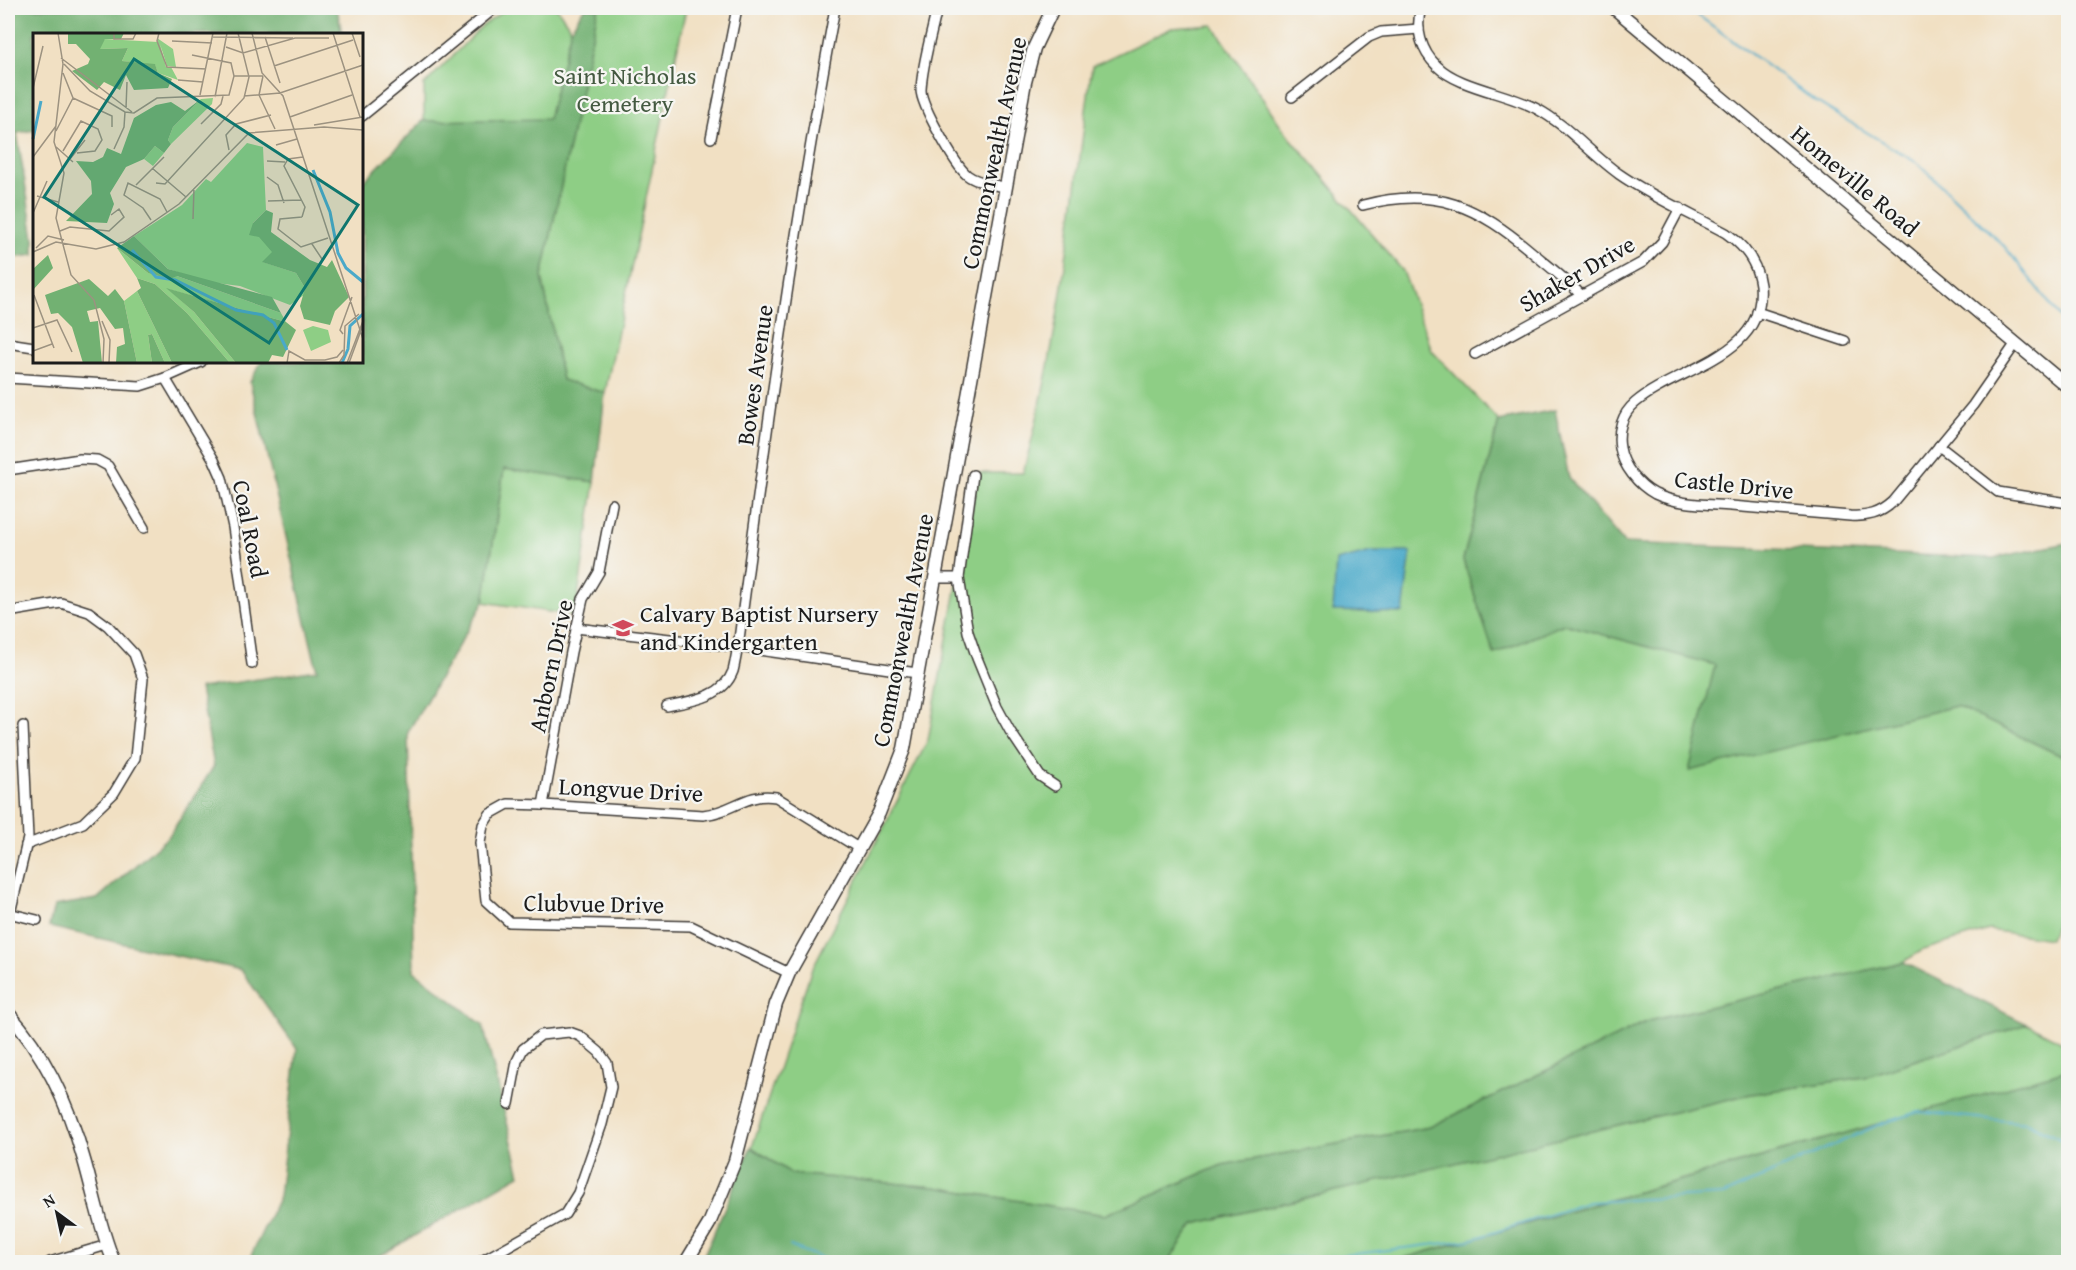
<svg xmlns="http://www.w3.org/2000/svg" width="2076" height="1270" font-family="'Gentium Book Plus',serif">
<style>
.green{fill:#8ece85;stroke:#557550;stroke-width:1.5}
.forest{fill:#72b172;stroke:#476647;stroke-width:1.5}
.water{fill:#4aa9c9;stroke:#336272;stroke-width:1.5}
.lines{fill:none;stroke-linecap:round;stroke-linejoin:round}
.stream{stroke:#4aa9c9;stroke-width:2}
.minor-casing{stroke:#3c3935;stroke-width:12}
.tertiary-casing{stroke:#3c3935;stroke-width:15}
.minor{stroke:#fff;stroke-width:9}
.tertiary{stroke:#fff;stroke-width:12}
.labels{text-anchor:middle;stroke-width:4.5;stroke-linejoin:round;paint-order:stroke}
.park-label{font-size:24px;fill:#445a41;stroke:#f6f6f2}
.street-label{font-size:24px;fill:#1c1c1c;stroke:#f6f6f2}
.poi-label{font-size:24px;fill:#1c1c1c;stroke:#f6f6f2;text-anchor:start}
.inset-river{fill:none;stroke:#4aa9c9;stroke-width:3}
.inset-road{fill:none;stroke:#9c9280;stroke-width:1.5}
.view{fill:#0f766e;fill-opacity:0.15;stroke:#0f766e;stroke-width:3}
.inset-edge{fill:none;stroke:#1c1c1c;stroke-width:3}
</style>
<rect width="100%" height="100%" fill="#f6f6f2"/>
<filter id="ink" filterUnits="userSpaceOnUse"><feTurbulence type="fractalNoise" baseFrequency=".0167" numOctaves="2"/><feDisplacementMap in="SourceGraphic" scale="12" xChannelSelector="R" yChannelSelector="G"/><feConvolveMatrix kernelMatrix="1 2 1 2 8 2 1 2 1" color-interpolation-filters="sRGB"/></filter>
<filter id="wash" filterUnits="userSpaceOnUse"><feTurbulence type="fractalNoise" baseFrequency=".008" numOctaves="4" result="noise"/><feDisplacementMap in="SourceGraphic" scale="24" xChannelSelector="R" yChannelSelector="G"/><feGaussianBlur stdDeviation="1.35" result="paint"/><feColorMatrix in="noise" values="0 0 0 0 0 0 0 0 0 0 0 0 0 0 0 0 0 1.4 0 .05"/><feComposite in="paint" operator="in"/></filter>
<g filter="url(#wash)">
<rect width="100%" height="100%" fill="#f1e0c3"/>
<!-- green -->
<g class="green">
<polygon points="508,8 557,8 571,29 548,120 424,121 424,85 482,26"/>
<polygon points="598,8 686,8 605,393 562,380 542,277"/>
<path d="M 1213,25 L 1283,129 L 1403,271 L 1432,351 L 1499,421 L 1463,560 L 1494,654 L 1564,624 L 1716,665 L 1690,770 L 1956,706 L 2068,759 L 2068,891 L 2050,939 L 1989,930 L 1923,950 L 1903,962 L 1648,1021 L 1430,1127 L 1222,1165 L 1105,1215 L 935,1187 L 792,1174 L 752,1147 L 811,971 L 928,740 L 978,473 L 1023,473 C 1060,341 1073,203 1092,66 L 1172,28 Z"/>
<polygon points="504,469 595,482 575,616 484,602"/>
<polygon points="2027,1024 2068,1045 2068,1070 1390,1262 1168,1262 1194,1224 1751,1094 1864,1077"/>
</g>
<!-- forest -->
<g class="forest">
<polygon points="8,8 337,8 342,34 34,34 34,130 17,133 34,238 34,255 8,258"/>
<polygon points="584,8 598,8 542,277 562,380 605,393 595,482 504,469 484,602 408,732 414,971 483,1025 520,1175 369,1262 248,1262 279,1196 297,1049 241,970 49,927 54,906 97,899 169,836 214,766 200,688 317,670 250,382 261,362 362,362 362,183 423,121 548,119 571,29"/>
<polygon points="1555,410 1569,478 1624,543 1993,558 2068,543 2068,759 1956,706 1689,771 1715,665 1564,624 1494,654 1463,560 1499,421"/>
<polygon points="1903,962 2027,1024 1864,1077 1751,1094 1194,1224 1168,1262 701,1262 751,1147 792,1174 935,1187 1105,1215 1222,1165 1430,1127 1648,1021"/>
<polygon points="2068,1070 2068,1262 1390,1262 1470,1240"/>
</g>
<!-- water -->
<polygon class="water" points="1371,552 1411,552 1403,613 1333,611 1336,561"/>
<g class="lines">
<!-- stream -->
<g class="stream">
<polyline points="1688,8 1815,101 1919,164 2005,247 2068,327"/>
<polyline points="790,1246 832,1262"/>
<polyline points="1193,1262 1204,1258 1321,1258 1470,1240 1589,1202 1723,1195 1880,1124 1919,1112 2027,1123 2068,1143"/>
</g>
</g>
</g>
<g filter="url(#ink)">
<g class="lines">
<defs>
<g id="minor">
<path d="M 937,8 C 932,33 922,64 921,90 C 921,105 955,165 967,175 C 977,183 994,184 1006,188"/>
<path d="M 1421,8 C 1415,29 1421,51 1437,66 C 1459,88 1508,93 1537,109 C 1567,125 1591,154 1619,174 C 1652,197 1691,214 1726,233 C 1745,246 1757,262 1760,285 C 1767,357 1677,367 1635,403 C 1622,414 1617,431 1620,448 C 1623,466 1638,485 1655,494 C 1678,505 1707,504 1731,506 C 1771,509 1810,513 1850,516 C 1867,517 1880,514 1893,502 L 1973,405 L 2016,343"/>
<polyline points="1292,97 1369,37 1381,32 1419,29"/>
<polyline points="362,116 495,8"/>
<polyline points="711,138 737,8"/>
<path d="M 1363,205 C 1436,186 1477,206 1533,253 C 1550,267 1567,280 1582,296"/>
<polyline points="1757,312 1845,341"/>
<polyline points="8,343 34,347"/>
<polyline points="1475,354 1643,262 1662,242 1680,208"/>
<polyline points="8,378 140,386 165,378 201,362"/>
<polyline points="165,378 214,460 222,478 233,527 252,664"/>
<polyline points="1939,446 1998,492 2068,503"/>
<polyline points="8,470 80,459 97,460 108,466 144,528"/>
<polyline points="935,578 959,578 968,632 977,658 997,707 1010,731 1040,776 1055,786"/>
<polyline points="959,578 973,475"/>
<polyline points="8,612 61,603 89,612 108,626 134,654 143,679 135,758 114,793 83,823 26,845"/>
<polyline points="576,628 738,647 917,673"/>
<path d="M 667,706 C 691,701 723,698 733,671 C 735,664 736,655 738,647 C 766,433 795,220 835,8"/>
<polyline points="543,805 571,652 583,599 599,572 612,504"/>
<polyline points="8,913 37,920"/>
<polyline points="10,913 28,838 23,726"/>
<path d="M 789,973 L 691,926 L 509,922 L 486,901 L 480,843 L 483,825 L 490,814 L 508,804 L 543,805 L 703,815 C 734,812 745,792 776,797 L 860,849"/>
<polyline points="50,1262 107,1245"/>
<polyline points="480,1262 565,1214 578,1193 602,1124 611,1087 607,1063 599,1052 580,1036 569,1032 541,1035 523,1049 517,1061 509,1104"/>
</g>
<g id="tertiary">
<polyline points="1614,8 2068,387"/>
<path d="M 8,1013 C 46,1055 69,1106 84,1160 C 94,1194 100,1229 114,1262"/>
<polyline points="686,1262 709,1224 735,1161 776,1004 789,973 879,813 904,749 1025,82 1034,48 1053,8"/>
</g>
</defs>
<!-- minor casing -->
<use href="#minor" class="minor-casing"/>
<!-- tertiary casing -->
<use href="#tertiary" class="tertiary-casing"/>
<!-- minor -->
<use href="#minor" class="minor"/>
<!-- tertiary -->
<use href="#tertiary" class="tertiary"/>
</g>
</g>
<!-- icons -->
<defs>
<symbol id="school-bare" viewBox="-9 -9 18 18"><path d="M0-5L7-2L0 1L-7-2ZM-4 1L0 2.5L4 1V4Q0 6-4 4Z" fill="#d1495b" stroke="#f6f6f2" stroke-width="2.5" paint-order="stroke"/></symbol>
</defs>
<g fill-rule="evenodd">
<use href="#school-bare" x="608" y="613" width="30" height="30"/>
</g>
<g class="labels">
<!-- park labels -->
<g class="park-label">
<text x="625" y="84">Saint Nicholas<tspan x="625" dy="28">Cemetery</tspan></text>
</g>
<!-- street labels -->
<g class="street-label">
<text transform="translate(994 153) rotate(-78)" y="8">Commonwealth Avenue</text>
<text transform="translate(1855 181) rotate(40)" y="8">Homeville Road</text>
<text transform="translate(1577 274) rotate(-30)" y="8">Shaker Drive</text>
<text transform="translate(755 375) rotate(-82)" y="8">Bowes Avenue</text>
<text transform="translate(1734 485) rotate(6)" y="8">Castle Drive</text>
<text transform="translate(250 529) rotate(79)" y="8">Coal Road</text>
<text transform="translate(903 630) rotate(-79)" y="8">Commonwealth Avenue</text>
<text transform="translate(551 666) rotate(-78)" y="8">Anborn Drive</text>
<text transform="translate(631 790) rotate(3)" y="8">Longvue Drive</text>
<text transform="translate(594 904) rotate(1)" y="8">Clubvue Drive</text>
</g>
<!-- poi labels -->
<g class="poi-label">
<text x="640" y="622">Calvary Baptist Nursery<tspan x="640" dy="28">and Kindergarten</tspan></text>
</g>
</g>
<!-- overview -->
<g transform="translate(33 33)">
<rect width="330" height="330" fill="#f1e0c3"/>
<path d="M 124,5 L 140,16 L 143,34 L 134,33 L 127,11 L 133,34 L 138,34 L 145,47 L 125,40 L 122,32 L 89,28 L 95,15 L 67,16 L 65,13 L 72,6 L 125,9 ZM 180,65 L 179,71 L 138,111 L 135,107 L 140,94 L 168,66 ZM 214,110 L 230,114 L 233,177 L 220,190 L 240,219 L 230,229 L 263,240 L 272,255 L 271,262 L 257,272 L 207,253 L 176,249 L 135,236 L 101,203 L 149,172 L 173,146 L 178,149 ZM 122,113 L 131,120 L 120,133 L 111,126 ZM 84,215 L 115,240 L 144,243 L 248,280 L 253,289 L 135,256 L 161,279 L 203,330 L 197,330 L 154,280 L 122,251 L 104,245 ZM 104,258 L 139,330 L 132,330 L 119,301 L 115,302 L 119,330 L 104,330 L 91,268 ZM 280,293 L 295,297 L 298,309 L 278,318 L 270,297 Z" fill="#8ece85"/>
<path d="M 35,0 L 91,0 L 88,6 L 72,6 L 67,16 L 95,15 L 89,28 L 122,31 L 125,40 L 139,46 L 135,55 L 101,57 L 93,42 L 87,57 L 71,49 L 64,57 L 39,38 L 55,31 L 57,26 L 43,11 L 35,11 ZM 168,66 L 140,94 L 135,107 L 138,111 L 131,120 L 122,113 L 111,126 L 93,134 L 77,160 L 81,171 L 74,190 L 33,188 L 59,161 L 58,148 L 43,128 L 60,129 L 70,124 L 74,115 L 88,121 L 101,85 L 123,72 L 138,69 L 152,78 ZM 233,177 L 240,180 L 238,199 L 277,227 L 294,234 L 299,227 L 316,264 L 302,278 L 297,292 L 271,286 L 267,273 L 272,255 L 263,240 L 229,229 L 239,219 L 226,204 L 216,202 L 220,190 ZM 101,203 L 135,236 L 239,264 L 248,280 L 144,243 L 137,246 L 115,240 L 84,215 ZM 15,222 L 20,235 L 0,257 L 0,236 ZM 104,245 L 122,251 L 154,280 L 197,330 L 139,330 L 104,258 L 108,255 ZM 56,246 L 75,263 L 82,256 L 91,268 L 104,330 L 83,330 L 84,314 L 92,311 L 90,295 L 82,296 L 67,275 L 54,278 L 57,289 L 65,288 L 69,330 L 50,330 L 39,294 L 25,280 L 18,281 L 12,262 ZM 133,255 L 253,289 L 263,297 L 250,324 L 239,322 L 235,330 L 203,330 L 161,279 ZM 119,301 L 132,330 L 119,330 L 115,302 Z" fill="#72b172"/>
<path class="inset-river" d="M 0,106 L 8,68M 280,137 L 297,179 L 305,220 L 313,235 L 330,249M 99,217 L 123,244 L 142,247 L 203,277 L 230,282 L 241,290 L 254,317M 309,330 L 315,316 L 317,293 L 330,281"/>
<path class="inset-road" d="M 25,0 L 30,31 L 21,109 L 31,140 L 23,185 L 38,242 L 61,267 L 71,306 L 70,330M 81,0 L 81,6 L 100,6 L 103,0M 126,0 L 124,8 L 134,34 L 173,36M 219,0 L 229,40 L 250,63 L 330,306M 300,0 L 327,84M 319,0 L 327,24M 180,4 L 260,5M 232,4 L 247,50M 139,8 L 179,10M 193,14 L 210,20 L 262,5 L 296,5M 28,25 L 99,79M 31,31 L 57,58 L 92,79 L 101,80 L 124,65 L 196,62 L 201,43 L 198,30 L 159,22M 241,33 L 320,7M 201,43 L 230,43M 230,43 L 226,62 L 242,96M 145,47 L 170,49M 0,55 L 10,13M 167,62 L 180,0M 211,63 L 247,60 L 330,32M 182,64 L 194,0M 40,65 L 79,83 L 79,94M 93,75 L 94,49M 257,84 L 319,62M 168,91 L 188,71 L 190,63M 281,92 L 330,84M 23,98 L 40,65 L 30,40M 243,112 L 264,106M 22,113 L 40,129M 81,116 L 91,94 L 92,79M 196,117 L 193,102 L 203,91 L 238,82M 30,118 L 48,88 L 65,96 L 69,107 L 62,118 L 44,120M 0,124 L 23,93M 37,126 L 52,107M 234,128 L 252,129M 119,135 L 153,164M 234,144 L 245,152 L 251,170M 123,150 L 132,151 L 211,65 L 216,44 L 205,0M 103,152 L 131,124M 4,163 L 25,169M 235,168 L 268,167M 0,180 L 14,148M 269,184 L 247,186 L 245,196 L 268,214 L 295,205M 269,184 L 272,174 L 251,133 L 255,126 L 270,124M 160,186 L 161,155M 118,187 L 110,175 L 91,162 L 95,150 L 127,166 L 134,179M 27,198 L 37,194 L 76,198 L 91,184 L 86,176 L 78,182M 279,211 L 289,226M 3,215 L 15,203 L 31,207M 0,219 L 23,209 L 63,216 L 91,209 L 146,171 L 216,100 L 291,94 L 330,97M 1,262 L 21,315M 69,288 L 77,307 L 76,330M 0,295 L 24,287 L 39,319M 310,301 L 307,297 L 319,264M 0,318 L 19,311M 254,330 L 256,318 L 272,327 L 292,327 L 304,324 L 310,317M 306,330 L 311,322 L 312,293 L 326,281M 314,330 L 330,288M 316,330 L 330,292"/>
<path class="view" d="M 101,26 L 325,172 L 236,310 L 11,164 Z"/>
<rect width="330" height="330" class="inset-edge"/>
</g>
<!-- margin -->
<rect width="2076" height="1270" fill="none" stroke="#f6f6f2" stroke-width="30"/>
<!-- north arrow -->
<g transform="translate(57 1213) rotate(327)" stroke="#f6f6f2" stroke-width="4.5" paint-order="stroke">
<path d="M0-4.5L10 22L0 15L-10 22Z" fill="#1c1c1c"/>
<text y="-9" font-size="16" font-weight="bold" text-anchor="middle" fill="#1c1c1c">N</text>
</g>
</svg>
